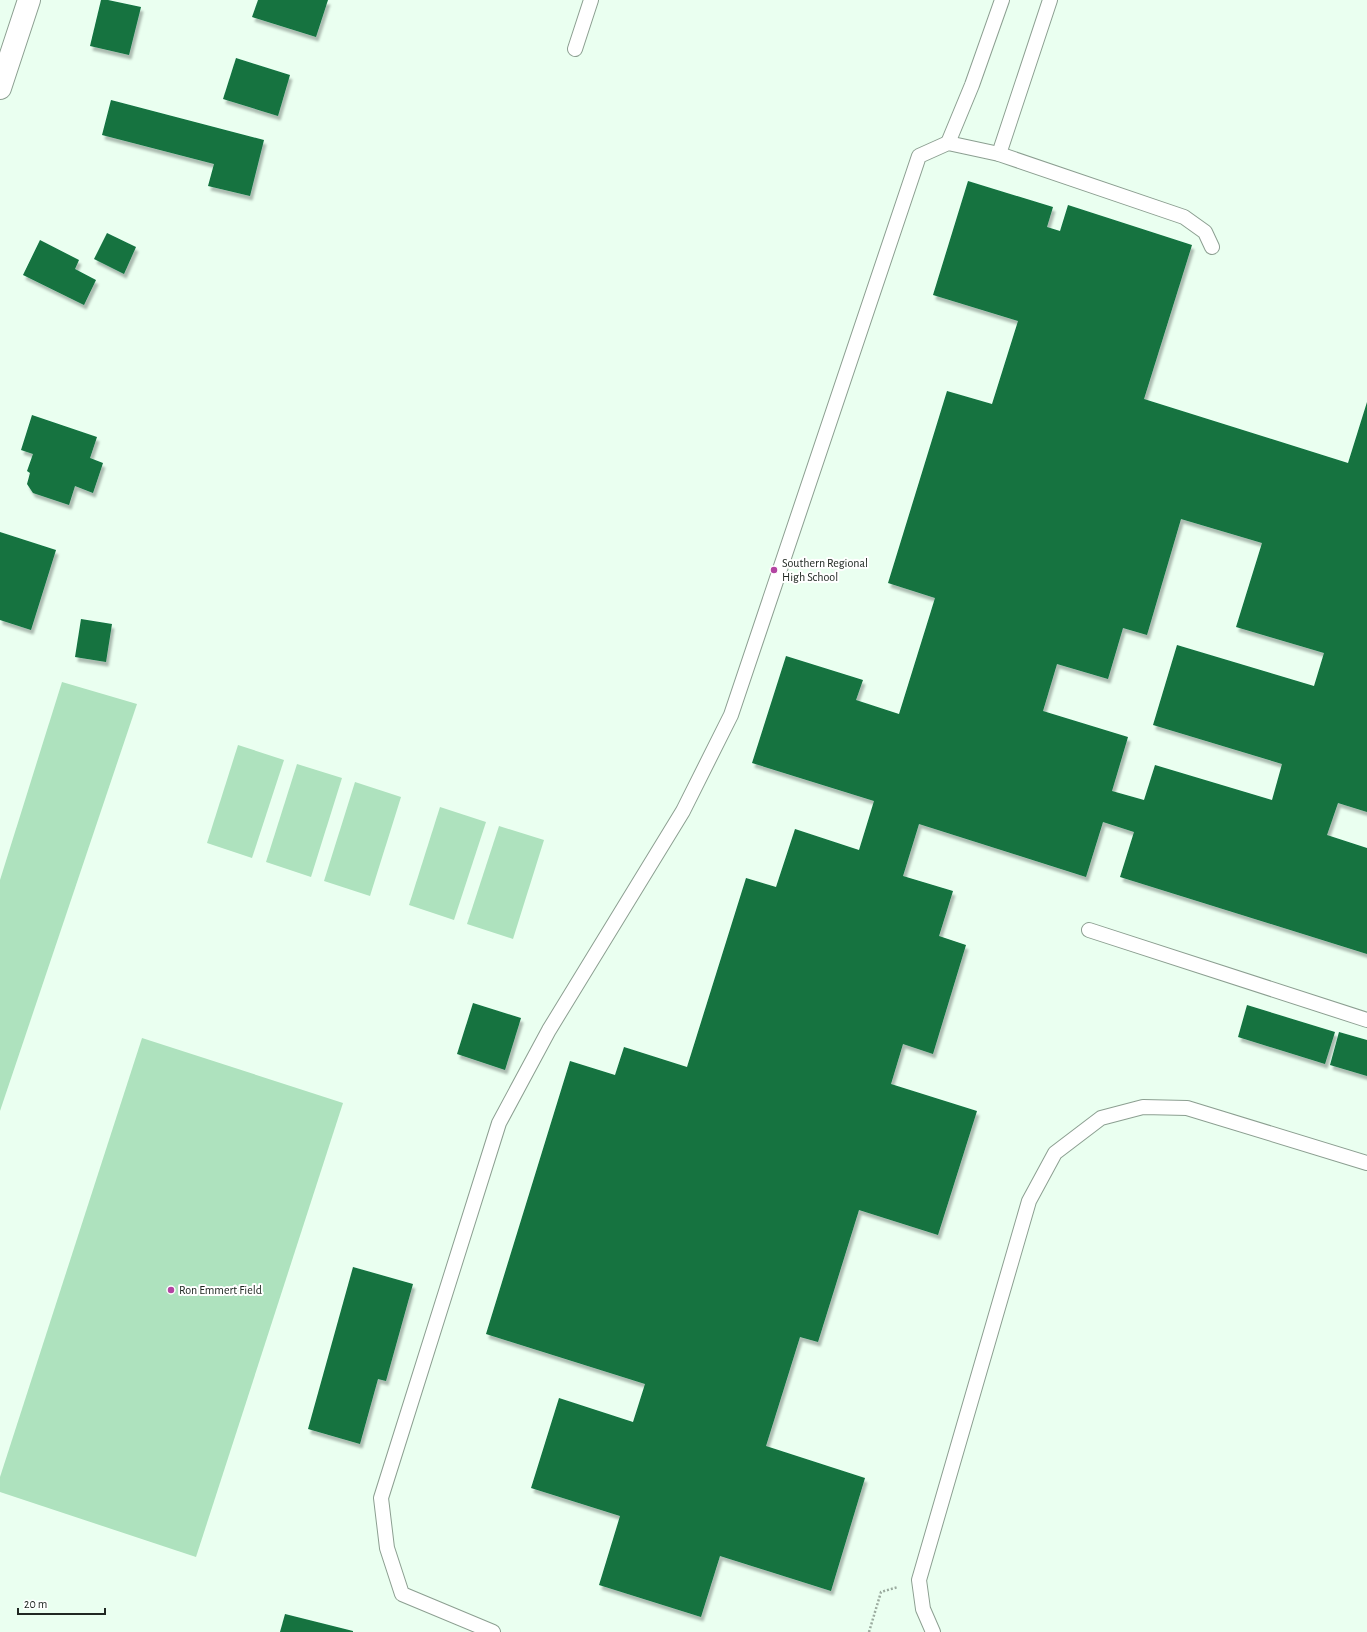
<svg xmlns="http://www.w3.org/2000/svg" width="1367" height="1632" font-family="'Alegreya Sans',sans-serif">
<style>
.green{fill:#aee2be}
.building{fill:#127341;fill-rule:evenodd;filter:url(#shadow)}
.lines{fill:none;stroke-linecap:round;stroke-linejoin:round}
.service-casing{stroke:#8c9f91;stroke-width:16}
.minor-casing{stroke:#8c9f91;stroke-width:24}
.path{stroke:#9bab9f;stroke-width:2.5;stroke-dasharray:2 2;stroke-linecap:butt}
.service{stroke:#fff;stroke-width:14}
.minor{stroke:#fff;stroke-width:22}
.poi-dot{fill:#b344a2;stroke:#fff;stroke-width:1.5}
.labels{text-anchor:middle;stroke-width:4;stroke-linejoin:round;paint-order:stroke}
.poi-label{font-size:12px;fill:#202822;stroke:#fff;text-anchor:start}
</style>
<defs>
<filter id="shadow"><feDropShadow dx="2.5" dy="4.5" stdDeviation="1" flood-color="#0004"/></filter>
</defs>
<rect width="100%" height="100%" fill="#eafff0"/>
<!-- green -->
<g class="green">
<polygon points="62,682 137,704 0,1111 0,880"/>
<polygon points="238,745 284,760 252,858 207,843"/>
<polygon points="297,764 342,778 311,877 266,862"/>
<polygon points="355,782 401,797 370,896 324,881"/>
<polygon points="440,807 486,822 454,920 409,905"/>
<polygon points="499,826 544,840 513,939 467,924"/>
<polygon points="142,1038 343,1103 196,1557 0,1492 0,1477"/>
</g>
<!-- building -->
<g class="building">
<polygon points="101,0 108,0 141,7 129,55 90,46"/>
<polygon points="258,0 328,0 316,37 252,17"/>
<polygon points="236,58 290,75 278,116 223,99"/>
<polygon points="111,100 264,140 250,196 208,186 214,164 102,135"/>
<path d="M 968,181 L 1053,207 L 1047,227 L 1060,231 L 1068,205 L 1192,245 L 1144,399 L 1348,463 L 1367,402 L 1367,812 L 1338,803 L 1327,835 L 1367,848 L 1367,954 L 1120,877 L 1134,832 L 1103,822 L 1086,877 L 919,824 L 903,876 L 953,891 L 939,936 L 966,945 L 933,1054 L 903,1044 L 891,1084 L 977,1111 L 938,1235 L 859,1210 L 818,1342 L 800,1337 L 766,1446 L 865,1478 L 831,1591 L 720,1556 L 701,1617 L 599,1585 L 620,1516 L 531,1488 L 559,1398 L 633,1422 L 645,1384 L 486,1334 L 570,1061 L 615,1075 L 624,1047 L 687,1067 L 746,878 L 776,887 L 795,829 L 859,850 L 874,801 L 752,763 L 786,656 L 863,680 L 856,700 L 899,714 L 935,598 L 888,583 L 947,391 L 992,404 L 1018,321 L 933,295 ZM 1181,519 L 1262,543 L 1236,627 L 1324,653 L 1314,686 L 1177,645 L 1153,725 L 1282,764 L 1272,800 L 1155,765 L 1144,800 L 1112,791 L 1128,737 L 1043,711 L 1057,664 L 1108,679 L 1123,628 L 1147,635 Z"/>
<polygon points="107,233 136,247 124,274 94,259"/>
<polygon points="40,240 79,260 75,269 96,280 84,305 23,275"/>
<polygon points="32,415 97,437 90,458 103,463 93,493 75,486 69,505 33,493 27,484 30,473 27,471 33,454 21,450"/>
<polygon points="0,532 56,550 31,630 0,620"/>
<polygon points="81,619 112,624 106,662 75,657"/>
<polygon points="473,1003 521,1018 505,1070 457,1054"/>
<polygon points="1247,1005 1335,1032 1325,1064 1238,1037"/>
<polygon points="1339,1032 1367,1040 1367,1076 1330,1065"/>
<polygon points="353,1267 413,1284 386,1381 378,1379 360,1444 308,1429"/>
<polygon points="285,1614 353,1631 353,1632 280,1632"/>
</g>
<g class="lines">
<defs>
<g id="service">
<polyline points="575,49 591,0"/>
<polyline points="948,143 972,85 1002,0"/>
<polyline points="999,154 1050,0"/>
<polyline points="1089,930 1367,1020"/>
<polyline points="493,1632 402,1594 387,1548 381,1498 499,1123 549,1030 683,811 731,715 919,156 948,143 999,154 1184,217 1205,232 1212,247"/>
<polyline points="933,1632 923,1609 919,1580 1029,1201 1055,1153 1101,1118 1143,1107 1187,1108 1367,1163"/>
</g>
<polyline id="minor" points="0,88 29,0"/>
</defs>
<!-- service casing -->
<use href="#service" class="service-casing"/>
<!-- minor casing -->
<use href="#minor" class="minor-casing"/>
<!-- path -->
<polyline class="path" points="869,1632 881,1592 898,1587"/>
<!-- service -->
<use href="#service" class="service"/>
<!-- minor -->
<use href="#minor" class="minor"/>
</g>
<!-- markers -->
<g class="poi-dot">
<circle cx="774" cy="570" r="4"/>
<circle cx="171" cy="1290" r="4"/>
</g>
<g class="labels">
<!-- poi labels -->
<g class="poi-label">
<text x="782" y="567">Southern Regional<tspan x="782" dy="14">High School</tspan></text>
<text x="179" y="1294">Ron Emmert Field</text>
</g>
</g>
<!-- scale -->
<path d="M18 1608v6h87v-6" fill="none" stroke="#202822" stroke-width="2"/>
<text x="24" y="1608" font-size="12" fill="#202822" stroke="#ffffff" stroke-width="3" paint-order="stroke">20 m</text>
</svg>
